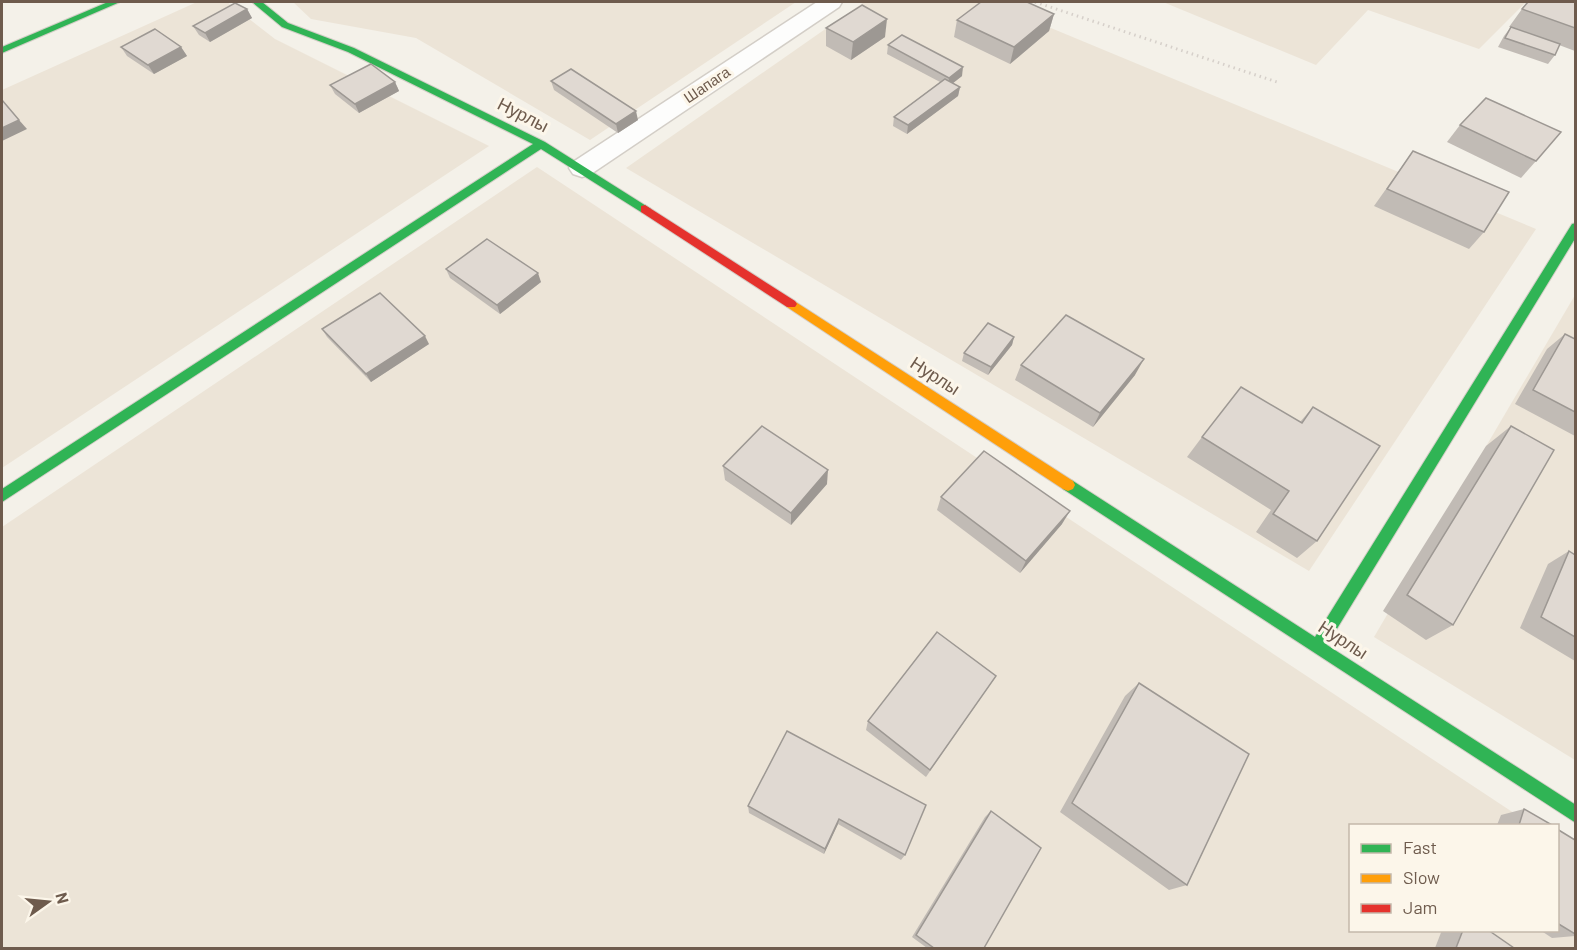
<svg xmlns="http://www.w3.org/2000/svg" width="1577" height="950" font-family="Barlow,sans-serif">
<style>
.residential{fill:#ece4d7}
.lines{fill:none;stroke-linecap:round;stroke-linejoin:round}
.street-casing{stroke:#d3cec7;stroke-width:3}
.fast-casing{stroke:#d4cec7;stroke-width:2}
.slow-casing{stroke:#d4cec7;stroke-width:2}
.jam-casing{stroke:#d4cec7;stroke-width:2}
.path{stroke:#d6d0ca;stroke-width:3;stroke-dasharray:1.5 4;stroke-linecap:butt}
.street{fill:#fdfdfc;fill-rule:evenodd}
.fast{fill:#30b455;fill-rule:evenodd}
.slow{fill:#ff9f0a;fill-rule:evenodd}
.jam{fill:#e5322d;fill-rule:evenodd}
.wall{fill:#c1bbb5}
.shaded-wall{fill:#9d9893}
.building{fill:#e0d9d2;stroke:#9d9893;stroke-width:1.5}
.labels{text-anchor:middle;stroke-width:6;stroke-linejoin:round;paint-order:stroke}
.far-street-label{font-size:15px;fill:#6e5b4d;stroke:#fcf6ea}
.street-label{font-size:18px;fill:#6e5b4d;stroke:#fcf6ea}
</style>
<rect width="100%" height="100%" fill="#f4f1e9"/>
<!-- residential -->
<g class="residential">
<polygon points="197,2 227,2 275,39 489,146 2,468 2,90"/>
<polygon points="293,2 796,2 590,140 416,38 311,19"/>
<polygon points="864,2 988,2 1536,229 1309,571 626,168"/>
<polygon points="1163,2 1526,2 1479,49 1368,10 1316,65"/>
<polygon points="537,167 1532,825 1350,826 1350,930 1558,930 1575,854 1575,948 2,948 2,527"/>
<polygon points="1575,295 1575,760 1374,637"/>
</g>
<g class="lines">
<defs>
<polygon id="street" points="817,2 842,2 839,7 591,174 582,177 573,174 569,168 573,162"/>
<g id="fast">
<polygon points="108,2 120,2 2,53 2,47"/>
<polygon points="252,2 262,2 288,23 354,48 545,142 651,209 645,213 641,212 541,149 2,502 2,489 533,144 348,52 282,27"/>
<polygon points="1576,223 1576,237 1327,645 1576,805 1576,823 1063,489 1061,485 1063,481 1068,479 1073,481 1315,637 1572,224"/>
</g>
<polygon id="slow" points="791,299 1073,481 1075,485 1073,489 1068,491 1063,489 787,307 785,304 787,301"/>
<polygon id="jam" points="645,205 795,301 797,304 795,307 787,307 641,212 641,206"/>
</defs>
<!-- street casing -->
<use href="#street" class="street-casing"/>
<!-- fast casing -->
<use href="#fast" class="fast-casing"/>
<!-- slow casing -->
<use href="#slow" class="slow-casing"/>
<!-- jam casing -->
<use href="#jam" class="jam-casing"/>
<!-- path -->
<polyline class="path" points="1035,2 1277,82"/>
<!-- street -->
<use href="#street" class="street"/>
<!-- fast -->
<use href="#fast" class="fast"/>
<!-- slow -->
<use href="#slow" class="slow"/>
<!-- jam -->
<use href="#jam" class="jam"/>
</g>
<!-- wall -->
<g class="wall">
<polygon points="1527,2 1575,2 1575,51 1559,45 1555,55 1548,64 1498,47 1504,36 1511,27 1509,27"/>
<polygon points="247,9 252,18 210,42 199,35 193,26"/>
<polygon points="1054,14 1049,31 1010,64 954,37 957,20"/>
<polygon points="826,28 885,37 851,60 826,46"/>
<polygon points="888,45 962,76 953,83 960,87 958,96 907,134 893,126 894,117 940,82 887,54"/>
<polygon points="121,47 181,47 187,56 154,74 127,56"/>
<polygon points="551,81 638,120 618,133 554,90"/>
<polygon points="395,82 399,91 359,113 335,94 330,85"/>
<polygon points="1460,125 1536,161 1521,178 1447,142"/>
<polygon points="1413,151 1484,232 1469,249 1374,206"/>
<polygon points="446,269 541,282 500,314 450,278"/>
<polygon points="322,329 429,344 371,382 327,337"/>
<polygon points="1565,334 1575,339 1575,436 1515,404 1547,349"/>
<polygon points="1014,337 1012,345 988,375 962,361 964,353"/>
<polygon points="1021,365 1135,375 1093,427 1015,380"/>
<polygon points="1313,407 1317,541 1297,558 1256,532 1271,510 1187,457 1202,437 1300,422"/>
<polygon points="1511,426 1453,625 1426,640 1383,611 1486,446"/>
<polygon points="723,466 827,484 791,525 725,480"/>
<polygon points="941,497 1062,524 1020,573 937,510"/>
<polygon points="1569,551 1575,555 1575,661 1520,628 1548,564"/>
<polygon points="996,676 926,777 866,730 868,721"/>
<polygon points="1139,683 1187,885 1169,890 1060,812 1125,696"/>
<polygon points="787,731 905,855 901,860 838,824 824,854 749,813 748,806"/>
<polygon points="1524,809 1552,825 1497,825 1501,815"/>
<polygon points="991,811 984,948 927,948 912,937 985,817"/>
<polygon points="1557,829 1575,840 1575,936 1552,938 1540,930 1557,930"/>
<polygon points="1442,930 1488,930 1514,948 1435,948"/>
</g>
<!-- shaded-wall -->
<g class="shaded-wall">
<polygon points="247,9 252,18 210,42 205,33"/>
<polygon points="1054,14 1049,31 1010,64 1014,47"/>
<polygon points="887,19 885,37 851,60 853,42"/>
<polygon points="181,47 187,56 154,74 148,65"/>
<polygon points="963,67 962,76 948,87 949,78"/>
<polygon points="395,82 399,91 359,113 355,104"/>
<polygon points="960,87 958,96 907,134 908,125"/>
<polygon points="636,111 638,120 618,133 616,124"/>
<polygon points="19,120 27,129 2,141 2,128"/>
<polygon points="538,273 541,282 500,314 497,305"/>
<polygon points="425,336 429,344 371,382 366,374"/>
<polygon points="1014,337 1012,345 988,375 991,367"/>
<polygon points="1144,359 1135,375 1093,427 1100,413"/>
<polygon points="828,470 827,484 791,525 791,513"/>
<polygon points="1070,511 1062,524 1020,573 1026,561"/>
<polygon points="839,819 838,824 824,854 825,849"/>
</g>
<!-- building -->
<g class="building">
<polygon points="981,2 1027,2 1054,14 1014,47 957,20"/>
<polygon points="1528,2 1575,2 1575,28 1522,9"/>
<polygon points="235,3 247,9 205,33 193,26"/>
<polygon points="862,5 887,19 853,42 826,28"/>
<polygon points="1511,27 1560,44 1555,55 1505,38"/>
<polygon points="155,29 181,47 148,65 121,47"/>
<polygon points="902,35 963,67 949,78 888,45"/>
<polygon points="371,64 395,82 355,104 330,85"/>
<polygon points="571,69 636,111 616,124 551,81"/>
<polygon points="945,79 960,87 908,125 894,117"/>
<polygon points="1486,98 1561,132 1536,161 1460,125"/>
<polygon points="2,100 19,120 2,128"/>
<polygon points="1413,151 1509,192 1484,232 1387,189"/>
<polygon points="487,239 538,273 497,305 446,269"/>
<polygon points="380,293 425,336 366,374 322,329"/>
<polygon points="1066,315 1144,359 1100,413 1021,365"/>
<polygon points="988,323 1014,337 991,367 964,353"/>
<polygon points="1565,334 1575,339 1575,412 1533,390"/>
<polygon points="1241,387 1302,423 1313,407 1380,446 1317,541 1273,514 1289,491 1202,437"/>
<polygon points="762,426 828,470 791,513 723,466"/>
<polygon points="1511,426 1554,450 1453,625 1407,595"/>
<polygon points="984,451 1070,511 1026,561 941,497"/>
<polygon points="1569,551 1575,555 1575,637 1541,617"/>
<polygon points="937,632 996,676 930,770 868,721"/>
<polygon points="1139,683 1249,754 1187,885 1072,803"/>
<polygon points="787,731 926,805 905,855 839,819 825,849 748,806"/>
<polygon points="1524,809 1552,825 1519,825"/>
<polygon points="991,811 1041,848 984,948 934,948 916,935"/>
<polygon points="1557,829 1575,840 1575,934 1557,923"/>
<polygon points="1463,930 1488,930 1514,948 1456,948"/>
</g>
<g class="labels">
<!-- far-street labels -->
<g class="far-street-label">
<text transform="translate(707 85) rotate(-34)" y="5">Шапага</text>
</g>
<!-- street labels -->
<g class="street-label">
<text transform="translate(523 115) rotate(27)" y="6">Нурлы</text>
<text transform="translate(935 376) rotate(33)" y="6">Нурлы</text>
<text transform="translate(1343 640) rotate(33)" y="6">Нурлы</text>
</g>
</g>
<!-- border -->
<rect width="1577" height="950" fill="none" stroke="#6e5b4d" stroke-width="6"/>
<!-- legend -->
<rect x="1349" y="824" width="210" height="108" fill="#fcf6ea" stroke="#c3b8ab" stroke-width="1.5"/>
<rect x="1361" y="844" width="30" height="9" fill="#30b455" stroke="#c3b8ab" stroke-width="1.5"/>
<text x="1403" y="854" font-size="18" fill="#6e5b4d">Fast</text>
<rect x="1361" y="874" width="30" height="9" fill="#ff9f0a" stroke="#c3b8ab" stroke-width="1.5"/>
<text x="1403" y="884" font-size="18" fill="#6e5b4d">Slow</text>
<rect x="1361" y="904" width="30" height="9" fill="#e5322d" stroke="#c3b8ab" stroke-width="1.5"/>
<text x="1403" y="914" font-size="18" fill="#6e5b4d">Jam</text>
<!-- north arrow -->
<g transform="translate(48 902) rotate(75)" stroke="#fcf6ea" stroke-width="4.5" paint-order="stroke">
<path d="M0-4.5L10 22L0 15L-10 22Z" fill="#6e5b4d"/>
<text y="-9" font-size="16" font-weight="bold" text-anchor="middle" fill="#6e5b4d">N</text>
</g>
</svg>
